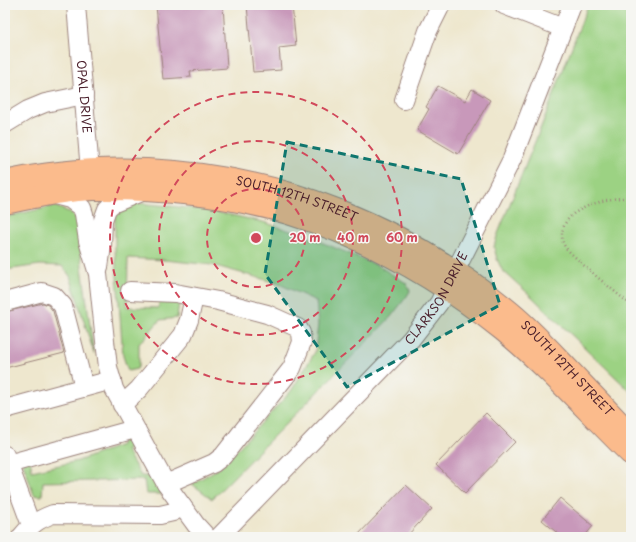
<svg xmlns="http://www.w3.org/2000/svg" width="636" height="542" font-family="'Playpen Sans',sans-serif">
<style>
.green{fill:#9cd283;stroke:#737857}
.building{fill:#c898ba}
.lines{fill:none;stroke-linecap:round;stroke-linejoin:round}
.minor-casing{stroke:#9c837c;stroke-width:20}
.major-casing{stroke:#9c837c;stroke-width:24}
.path{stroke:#9c837c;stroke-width:2.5;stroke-dasharray:1 3;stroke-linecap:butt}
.minor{stroke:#fff;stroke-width:18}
.major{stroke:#fbbb8c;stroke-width:22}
.marked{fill:#0f766e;fill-opacity:0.2;stroke:#0f766e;stroke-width:3;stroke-dasharray:8 5;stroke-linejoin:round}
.ring{fill:none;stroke:#d1495b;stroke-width:2;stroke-dasharray:7 5}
.labels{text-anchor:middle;stroke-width:3;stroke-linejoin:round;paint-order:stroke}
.street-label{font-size:12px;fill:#4a1f2b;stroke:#f6f6f2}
.centre{fill:#d1495b;stroke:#f6f6f2;stroke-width:2}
.ring-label{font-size:12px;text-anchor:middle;font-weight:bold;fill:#d1495b;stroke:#f6f6f2;stroke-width:3;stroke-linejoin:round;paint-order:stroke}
</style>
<rect width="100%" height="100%" fill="#f6f6f2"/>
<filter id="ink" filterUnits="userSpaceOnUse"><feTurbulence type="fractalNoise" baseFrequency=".025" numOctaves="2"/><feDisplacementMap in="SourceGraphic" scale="8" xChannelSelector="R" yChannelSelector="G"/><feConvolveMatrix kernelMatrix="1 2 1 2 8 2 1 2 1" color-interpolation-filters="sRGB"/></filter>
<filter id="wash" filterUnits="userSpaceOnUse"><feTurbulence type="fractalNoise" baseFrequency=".012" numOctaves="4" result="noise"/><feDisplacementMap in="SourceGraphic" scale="16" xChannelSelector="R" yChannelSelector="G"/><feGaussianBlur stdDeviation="0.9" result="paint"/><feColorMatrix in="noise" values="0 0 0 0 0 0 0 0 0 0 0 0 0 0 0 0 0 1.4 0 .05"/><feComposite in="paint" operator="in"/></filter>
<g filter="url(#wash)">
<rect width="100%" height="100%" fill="#eee7ce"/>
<!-- green -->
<g class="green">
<polygon points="588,5 631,5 631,392 530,295 502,270 497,259 494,247 497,236 543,122"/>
<polygon points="137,203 200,209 231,215 263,222 306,236 377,265 406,283 410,291 407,296 390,318 212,499 192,484 221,467 291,391 315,352 318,324 316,301 277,283 212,265 164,260 128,258 127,307 158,308 161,297 180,294 177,318 160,320 139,344 139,364 137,369 128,371 123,356 115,250 115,205"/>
<polygon points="54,206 69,212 78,219 82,267 94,354 70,276 62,266 40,265 5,270 5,217"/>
<polygon points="132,434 137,447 126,450 141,476 161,477 162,494 146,494 144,480 43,482 42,496 34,495 22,460 30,458 32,471 78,461 121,445 121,435"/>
</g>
<g id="blocks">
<!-- building -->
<g class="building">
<polygon points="156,5 223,5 227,68 190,71 191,77 163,79"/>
<polygon points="247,5 292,5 296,46 279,48 281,70 253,72"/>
<polygon points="438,86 465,101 472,89 490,100 458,154 417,130 429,109 426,107"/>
<polygon points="43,303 48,305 53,311 64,353 5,368 5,312"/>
<polygon points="486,413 515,442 465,493 436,465"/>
<polygon points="406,485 432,509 406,537 356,537"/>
<polygon points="560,498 593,526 584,537 562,537 542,520"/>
</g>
</g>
</g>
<g filter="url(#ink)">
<use href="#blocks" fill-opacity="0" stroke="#9c837c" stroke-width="1"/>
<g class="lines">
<defs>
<g id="minor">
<path id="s1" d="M 76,5 L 91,183"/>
<polyline points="504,5 563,28"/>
<polyline points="404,100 428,31 441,5"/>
<polyline points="5,124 28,110 45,103 84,95"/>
<polyline points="51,194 70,199 82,208 84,214 88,241 98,274 105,341 108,367 114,389 166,484 196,525 207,537"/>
<polyline points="99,267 102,246 103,220 107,209 112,204 141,192"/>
<polyline points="130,291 175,293 218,301 267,314 298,328 301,333 302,342 292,368 223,456 214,463 166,484"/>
<polyline points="5,302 42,292 54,296 63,306 84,387"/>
<polyline points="122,405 139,389 183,335 189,320 194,297"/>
<polyline points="5,409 112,380"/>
<polyline points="5,455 31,525"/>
<polyline points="8,464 135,429"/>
<path d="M 21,537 C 32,524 37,520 53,514 L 160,515 L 173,512 L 182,506"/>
<path id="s2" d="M 219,537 L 411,339 L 439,303 L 512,159 L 572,5"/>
</g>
<g id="major">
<path id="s3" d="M 5,182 C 53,171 99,168 147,170 C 280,176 402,225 505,308 C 528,326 547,347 567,368 C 588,390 610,413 631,435"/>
<path d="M 5,203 C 34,197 64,190 93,189 C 156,188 228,195 288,213 C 366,237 439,279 503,330 C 548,367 589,413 631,454"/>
</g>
</defs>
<!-- minor casing -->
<use href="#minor" class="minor-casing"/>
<!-- major casing -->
<use href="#major" class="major-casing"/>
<!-- path -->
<path class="path" d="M 631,198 C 612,197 594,202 578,211 C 566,217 558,232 564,245 C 568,252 576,257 581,263 C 597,277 614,291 631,305"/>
<!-- minor -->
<use href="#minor" class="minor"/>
<!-- major -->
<use href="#major" class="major"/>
</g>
</g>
<!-- marked area -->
<path class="marked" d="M 287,142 L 461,179 L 500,305 L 347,387 L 265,274 Z"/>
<!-- distance rings -->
<g class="ring">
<circle cx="256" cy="238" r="49"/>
<circle cx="256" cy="238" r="97"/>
<circle cx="256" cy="238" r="146"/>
</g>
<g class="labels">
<!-- street labels -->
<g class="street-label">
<text dy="4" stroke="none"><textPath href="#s1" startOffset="92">OPAL DRIVE</textPath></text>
<text dy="4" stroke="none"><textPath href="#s3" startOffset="296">SOUTH 12TH STREET</textPath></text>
<text dy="4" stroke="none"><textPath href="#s2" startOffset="324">CLARKSON DRIVE</textPath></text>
<text dy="4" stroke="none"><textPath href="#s3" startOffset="620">SOUTH 12TH STREET</textPath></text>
</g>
</g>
<circle cx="256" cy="238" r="6" class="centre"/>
<g class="ring-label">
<text x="305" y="242">20 m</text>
<text x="353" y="242">40 m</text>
<text x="402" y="242">60 m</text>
</g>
<!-- margin -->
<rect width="636" height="542" fill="none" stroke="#f6f6f2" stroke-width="20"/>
</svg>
